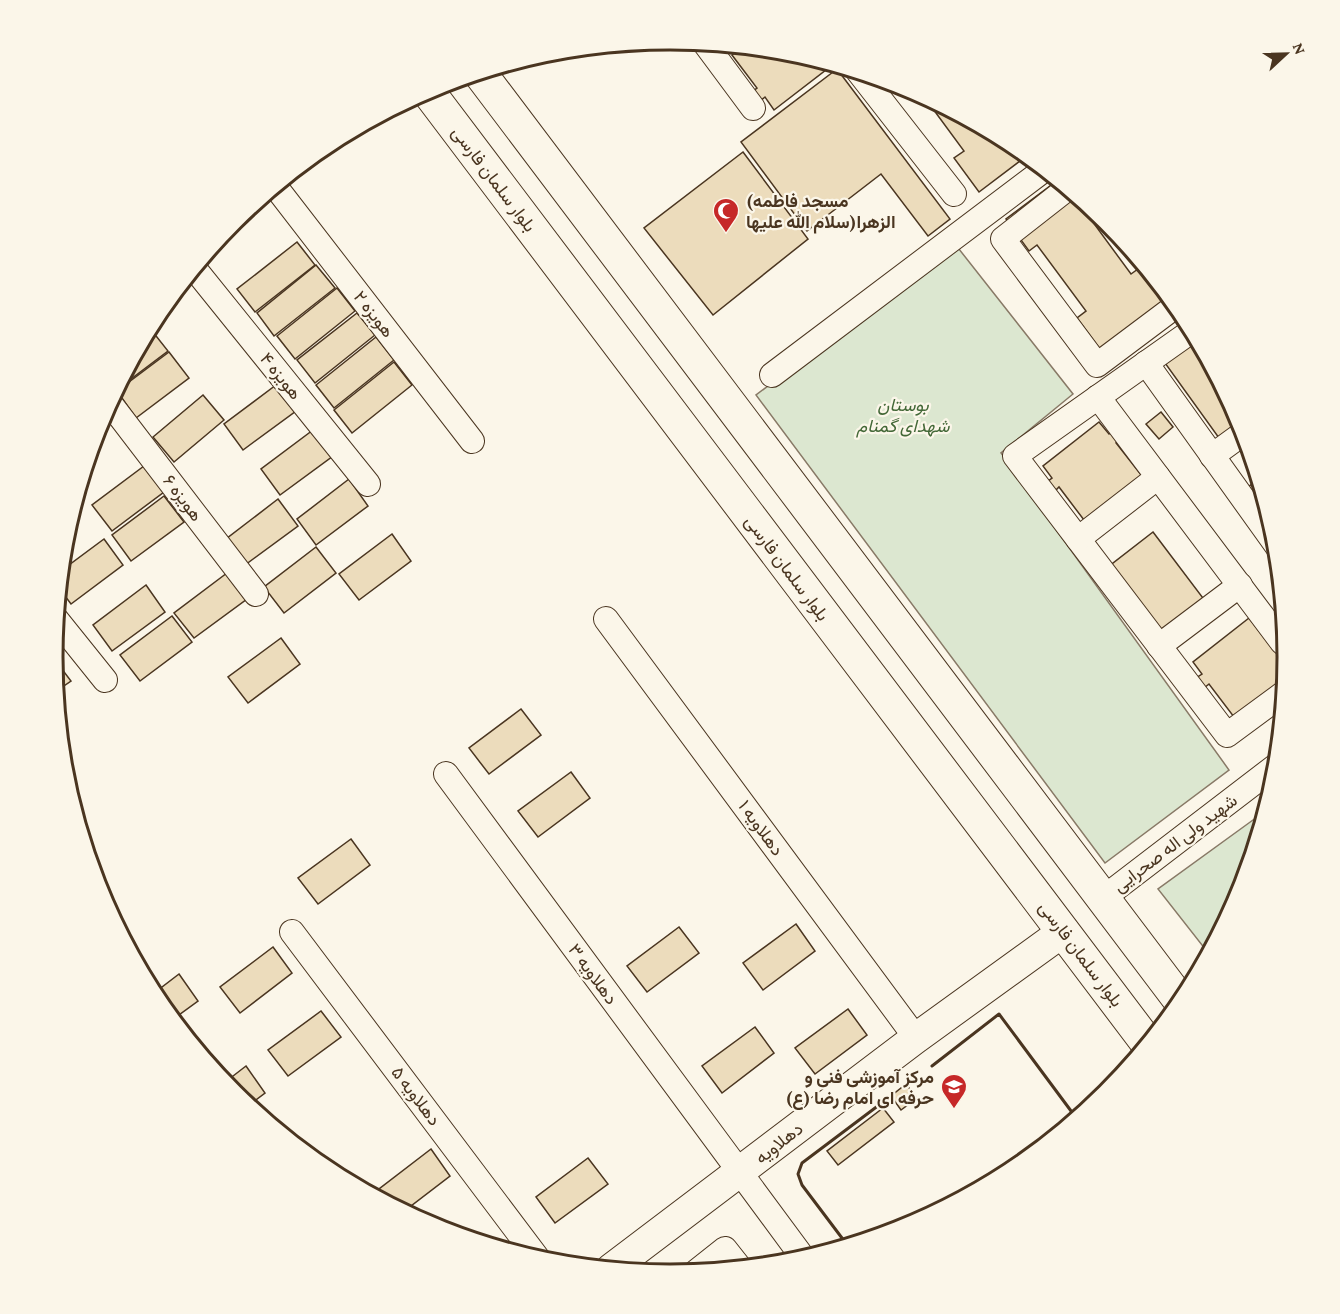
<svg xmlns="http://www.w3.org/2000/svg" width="1340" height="1314" font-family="'Crimson Pro',Vazirmatn,serif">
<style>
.green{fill:#dce7d0;stroke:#887966;stroke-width:1.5}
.building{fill:#ecdcbc;stroke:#4a3520;stroke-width:1.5}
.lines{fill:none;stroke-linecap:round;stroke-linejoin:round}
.minor-casing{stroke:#4a3520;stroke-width:26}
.tertiary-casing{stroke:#4a3520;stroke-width:32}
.secondary-casing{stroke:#4a3520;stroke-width:35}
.minor{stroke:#fbf6e9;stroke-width:24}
.tertiary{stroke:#fbf6e9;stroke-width:30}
.secondary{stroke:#fbf6e9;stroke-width:33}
.wall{stroke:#4a3520;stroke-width:3}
.labels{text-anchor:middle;stroke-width:4.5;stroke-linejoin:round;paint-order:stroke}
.street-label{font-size:18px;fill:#4a3520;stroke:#fbf6e9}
.poi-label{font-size:18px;font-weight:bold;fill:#4a3520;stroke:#fbf6e9;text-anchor:start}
.park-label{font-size:18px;font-style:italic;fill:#436837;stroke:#fbf6e9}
.rim{fill:none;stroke:#4a3520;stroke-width:3}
</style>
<rect width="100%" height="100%" fill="#fbf6e9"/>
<!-- green -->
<g class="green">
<polygon points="955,244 1073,394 1001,453 1229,770 1105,863 756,395"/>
<polygon points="1264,812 1241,894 1209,954 1158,889"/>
</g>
<!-- building -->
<g class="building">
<polygon points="743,46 791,51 828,62 831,66 774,110 765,97 759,102 752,92 757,88 732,55"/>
<polygon points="837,69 950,219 928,236 881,174 807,231 741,142"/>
<polygon points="922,94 1014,143 1028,155 979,192 954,158 964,151"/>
<polygon points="743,152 808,239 713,315 644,228"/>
<polygon points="1058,180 1087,204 1089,207 1084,210 1131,274 1138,269 1165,305 1102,352 1077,318 1086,311 1037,245 1029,251 1006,219"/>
<polygon points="258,200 263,206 210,248 233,220"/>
<polygon points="297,242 315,265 255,312 237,289"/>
<polygon points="316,265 335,288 274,336 257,313"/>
<polygon points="337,288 355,311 295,359 277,336"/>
<polygon points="357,313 375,335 315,383 297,360"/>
<polygon points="149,327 168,351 115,391 115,390"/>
<polygon points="376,337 394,360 334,408 316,385"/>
<polygon points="1198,340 1242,422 1219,438 1165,363"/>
<polygon points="169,352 189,378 136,418 117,391"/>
<polygon points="394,362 412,385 352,433 334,410"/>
<polygon points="276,385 296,411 243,450 224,424"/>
<polygon points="203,395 224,420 174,462 153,437"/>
<polygon points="1161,412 1173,427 1159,439 1146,424"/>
<polygon points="1099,422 1109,434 1113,431 1120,440 1116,443 1142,476 1084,520 1059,487 1054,492 1047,482 1052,478 1043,466"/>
<polygon points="313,430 333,456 280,495 261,469"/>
<polygon points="144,466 164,492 112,531 92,505"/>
<polygon points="349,479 368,506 316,545 297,519"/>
<polygon points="1259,479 1270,516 1248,487"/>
<polygon points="164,496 184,522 131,561 112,535"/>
<polygon points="278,499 298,526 245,565 226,539"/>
<polygon points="1153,532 1209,606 1164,641 1108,567"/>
<polygon points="392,534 411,561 359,600 339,574"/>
<polygon points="104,539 123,565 71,604 59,588 61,571"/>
<polygon points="316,547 336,573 284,613 264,587"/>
<polygon points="227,573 247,599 194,638 174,613"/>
<polygon points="146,585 165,612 112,651 93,625"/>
<polygon points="172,616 192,642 140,681 120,655"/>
<polygon points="1249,618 1287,667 1286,677 1234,717 1209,684 1204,688 1196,678 1202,674 1193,662"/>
<polygon points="281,638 300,664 248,703 228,677"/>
<polygon points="52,656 71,681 55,692 52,657"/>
<polygon points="521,709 541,735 489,774 469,748"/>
<polygon points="571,772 590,798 538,837 518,811"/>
<polygon points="351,839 370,865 318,904 298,878"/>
<polygon points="796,924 815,951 763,990 743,963"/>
<polygon points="679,927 699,953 647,992 627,966"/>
<polygon points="273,947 292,973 240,1013 220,987"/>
<polygon points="179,974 198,1001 172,1020 153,994"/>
<polygon points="848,1009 867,1035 815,1074 795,1048"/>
<polygon points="321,1011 341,1037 288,1076 268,1050"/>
<polygon points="755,1027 774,1053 722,1093 702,1066"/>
<polygon points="246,1066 265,1093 248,1106 224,1083"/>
<polygon points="906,1084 917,1098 901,1110 891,1096"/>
<polygon points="883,1108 894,1122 838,1165 827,1151"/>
<polygon points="431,1149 450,1176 403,1212 391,1205 379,1189"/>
<polygon points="588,1158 608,1184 555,1223 536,1197"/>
</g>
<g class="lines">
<defs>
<g id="minor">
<polyline points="704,42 753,108"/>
<polyline points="858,71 954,194"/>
<polyline points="275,186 472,441"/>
<polyline points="1068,188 1003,239 1097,365 1177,305"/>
<polyline points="194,268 368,484"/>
<polyline points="1193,330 1015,456 1227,735 1284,693"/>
<polyline points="1146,363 1277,546"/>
<polyline points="772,375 1045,169"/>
<polyline points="1098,397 1282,642 1286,639"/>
<polyline points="109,402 256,594"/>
<polyline points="1212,456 1245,432"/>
<polyline points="1078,539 1158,477"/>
<polyline points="56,619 105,680"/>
<polyline points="606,619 916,1038"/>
<polyline points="1159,646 1240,585"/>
<polyline points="446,774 804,1259"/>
<polyline points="1102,899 1277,765"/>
<polyline points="292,932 539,1260"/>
<polyline points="696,1272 725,1249 740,1268"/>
</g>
<polyline id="tertiary" points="611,1269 916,1038 1064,931"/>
<g id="secondary">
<polyline points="479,72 1182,1003"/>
<polyline points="427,90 1148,1044"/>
</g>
</defs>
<!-- minor casing -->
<use href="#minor" class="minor-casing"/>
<!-- tertiary casing -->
<use href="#tertiary" class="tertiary-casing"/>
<!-- secondary casing -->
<use href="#secondary" class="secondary-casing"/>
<!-- minor -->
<use href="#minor" class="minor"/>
<!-- tertiary -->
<use href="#tertiary" class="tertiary"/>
<!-- secondary -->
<use href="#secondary" class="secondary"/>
<!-- wall -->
<g class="wall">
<polyline points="932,1066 999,1014 1077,1119"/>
<polyline points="848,1246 802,1185 798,1174 802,1163 891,1096"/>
</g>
</g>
<!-- icons -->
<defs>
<symbol id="mosque-pin" viewBox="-11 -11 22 30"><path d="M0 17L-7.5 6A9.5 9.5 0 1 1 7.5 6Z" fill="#c62828" stroke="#fbf6e9"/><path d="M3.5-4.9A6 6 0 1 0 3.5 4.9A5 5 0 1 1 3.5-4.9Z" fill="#fff"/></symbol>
<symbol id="university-pin" viewBox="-11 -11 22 30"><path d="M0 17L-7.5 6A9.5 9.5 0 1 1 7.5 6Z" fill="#c62828" stroke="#fbf6e9"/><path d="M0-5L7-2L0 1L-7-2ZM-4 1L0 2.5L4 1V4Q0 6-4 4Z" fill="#fff"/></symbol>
</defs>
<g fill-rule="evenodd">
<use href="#mosque-pin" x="711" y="196" width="30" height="40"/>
<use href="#university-pin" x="939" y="1072" width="30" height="40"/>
</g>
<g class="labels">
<!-- street labels -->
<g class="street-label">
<text transform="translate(494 179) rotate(53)" y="6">بلوار سلمان فارسی</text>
<text transform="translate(374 314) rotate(52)" y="6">هویزه ۲</text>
<text transform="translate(281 376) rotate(51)" y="6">هویزه ۴</text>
<text transform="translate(183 498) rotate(53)" y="6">هویزه ۶</text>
<text transform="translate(787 568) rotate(53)" y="6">بلوار سلمان فارسی</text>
<text transform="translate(761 828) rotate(54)" y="6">دهلاویه ۱</text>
<text transform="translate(1175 843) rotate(-37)" y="6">شهید ولی اله صحرایی</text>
<text transform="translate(1081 954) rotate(53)" y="6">بلوار سلمان فارسی</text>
<text transform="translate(593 974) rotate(54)" y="6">دهلاویه ۳</text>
<text transform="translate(416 1096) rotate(53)" y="6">دهلاویه ۵</text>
<text transform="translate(779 1143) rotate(-38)" y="6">دهلاویه</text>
</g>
<!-- poi labels -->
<g class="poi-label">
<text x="746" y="207">(مسجد فاطمه<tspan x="746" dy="21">الزهرا(سلام الله علیها</tspan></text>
<text x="934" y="1083" text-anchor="end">مرکز آموزشی فنی و<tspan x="934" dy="21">حرفه ای امام رضا (ع)</tspan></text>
</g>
<!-- park labels -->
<g class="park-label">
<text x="903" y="411">بوستان<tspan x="903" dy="21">شهدای گمنام</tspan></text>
</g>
</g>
<!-- crop -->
<path d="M0 0H1340V1314H0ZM63 657a607 607 0 1 1 1214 0a607 607 0 1 1-1214 0Z" fill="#fbf6e9" fill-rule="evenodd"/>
<path class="rim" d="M63 657a607 607 0 1 1 1214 0a607 607 0 1 1-1214 0Z"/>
<!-- north arrow -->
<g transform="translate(1286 54) rotate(68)" stroke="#fbf6e9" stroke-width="4.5" paint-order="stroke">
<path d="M0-4.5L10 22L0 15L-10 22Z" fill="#4a3520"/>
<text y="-9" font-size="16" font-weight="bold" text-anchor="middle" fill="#4a3520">N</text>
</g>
</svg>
